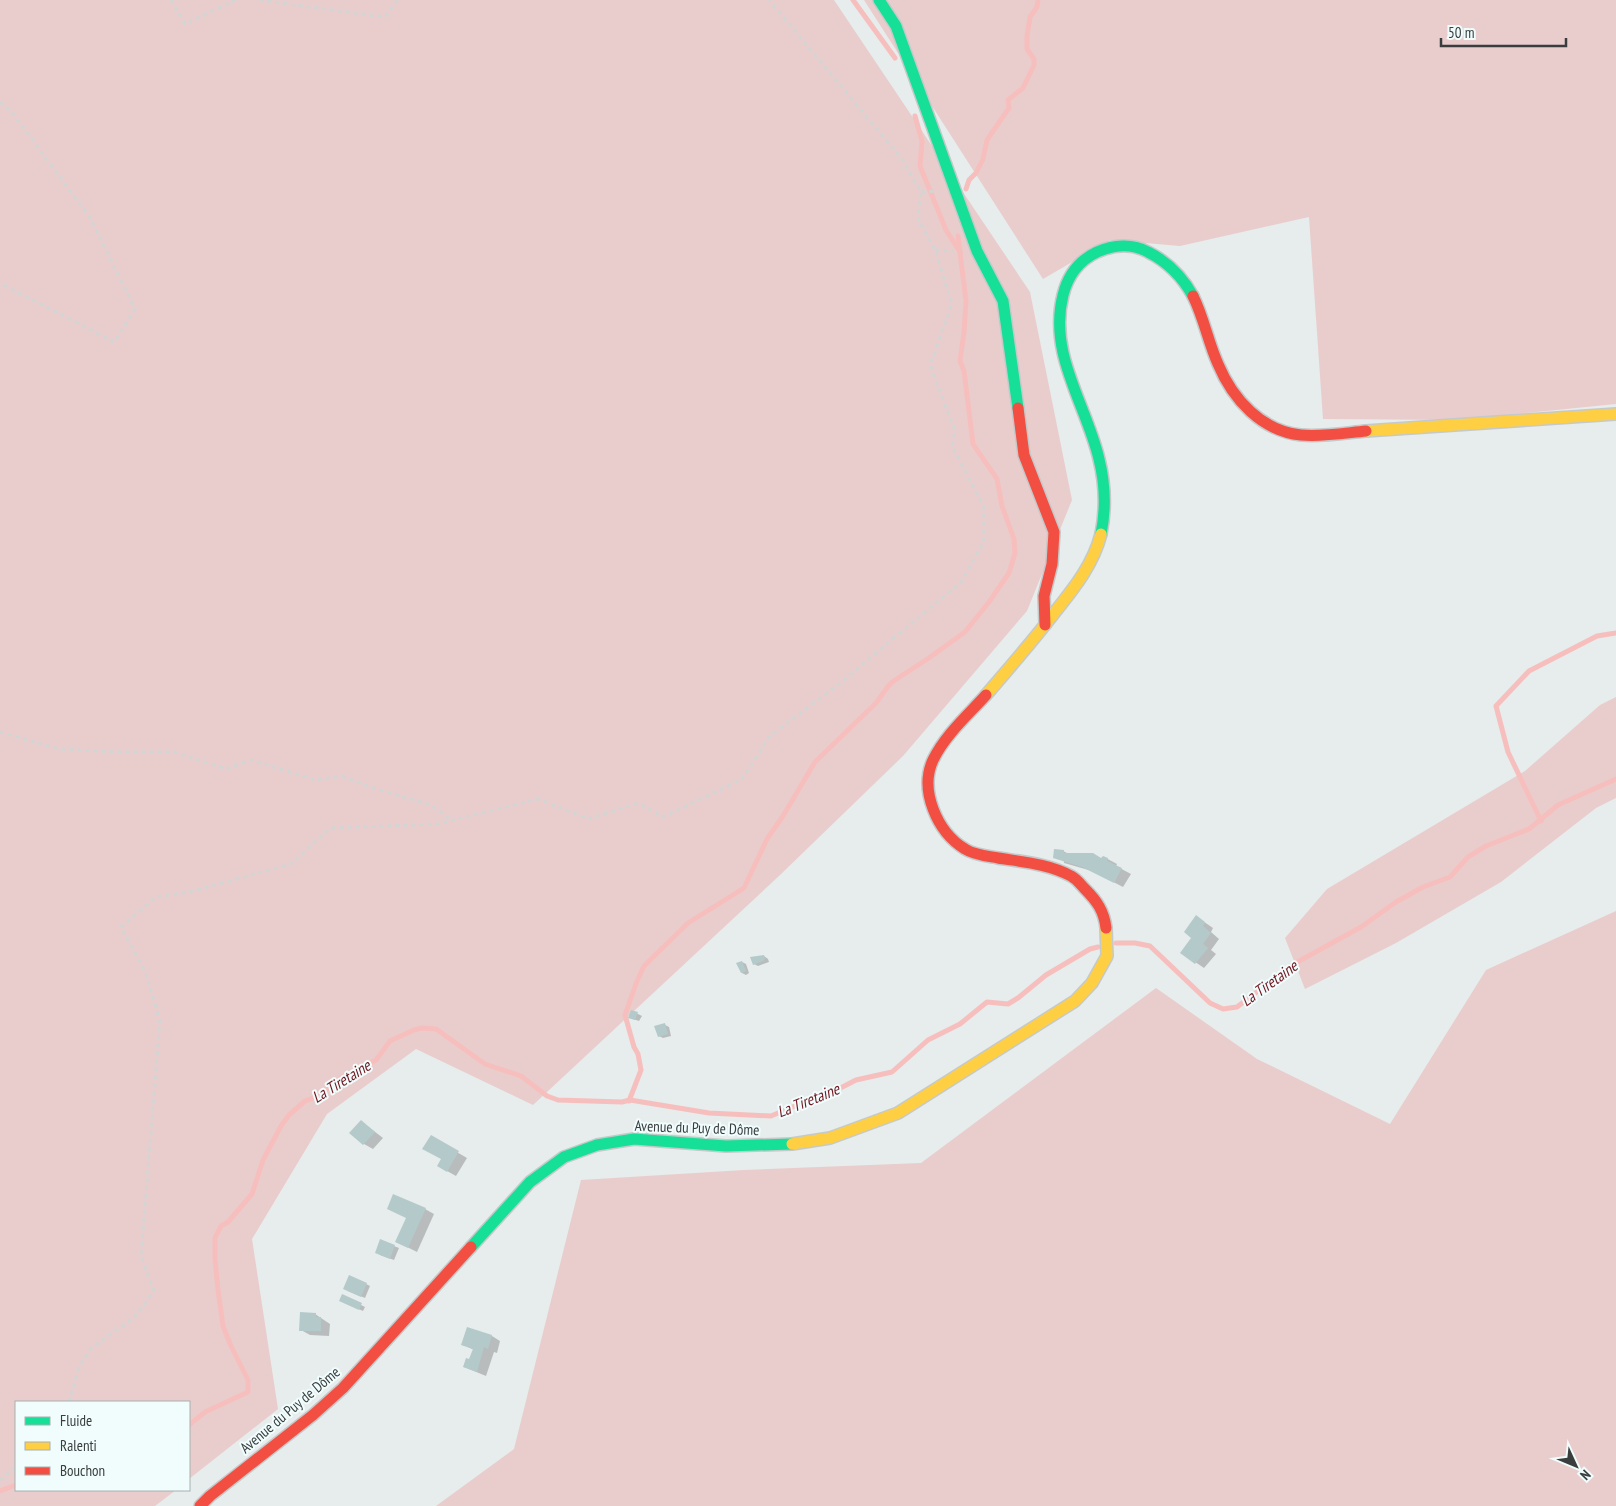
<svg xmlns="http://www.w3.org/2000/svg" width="1616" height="1506" font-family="'PT Sans Narrow',sans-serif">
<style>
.green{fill:#e9cdcc}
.shadow{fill:#0003}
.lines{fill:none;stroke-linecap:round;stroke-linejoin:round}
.stream{stroke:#f6bfbd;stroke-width:5}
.building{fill:#b4caca}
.fast-casing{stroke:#c5c9c9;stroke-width:14}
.slow-casing{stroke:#c5c9c9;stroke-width:14}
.jam-casing{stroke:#c5c9c9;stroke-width:14}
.path{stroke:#d3d5d5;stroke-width:3;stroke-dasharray:4 4;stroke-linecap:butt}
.fast{stroke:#16e098;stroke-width:11}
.slow{stroke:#ffcf43;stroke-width:11}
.jam{stroke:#f24e42;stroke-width:11}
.labels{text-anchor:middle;stroke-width:4;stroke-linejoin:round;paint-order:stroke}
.street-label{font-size:15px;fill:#393d3d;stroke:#f1fdfd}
.water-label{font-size:16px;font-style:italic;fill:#70141d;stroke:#f1fdfd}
</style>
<rect width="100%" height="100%" fill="#e7ecec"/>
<!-- green -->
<g class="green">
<polygon points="0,0 834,0 1030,292 1072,500 1027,611 903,756 780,875 533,1105 416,1049 327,1114 252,1239 278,1409 189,1479 189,1402 16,1402 16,1490 176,1490 155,1506 0,1506"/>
<polygon points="864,0 1616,0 1616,404 1456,420 1323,419 1309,217 1180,246 1110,240 1043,279"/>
<polygon points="1616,697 1616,798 1596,808 1501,882 1396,943 1305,989 1285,938 1327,889 1525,771 1600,705"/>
<polygon points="1616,911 1616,1506 436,1506 514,1449 581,1180 744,1170 921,1163 1156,988 1257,1059 1390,1124 1486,970"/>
</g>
<!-- shadow -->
<g class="shadow">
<polygon points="1063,851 1069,854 1101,859 1104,857 1117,864 1116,866 1131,874 1123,887 1092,871 1064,863"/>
<polygon points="1197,917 1213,928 1211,932 1219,939 1211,950 1216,954 1204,968 1182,953 1193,938"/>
<polygon points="764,956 768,959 769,962 758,966 754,964"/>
<polygon points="742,962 746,964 749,973 746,975 742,973"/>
<polygon points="632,1011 642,1016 639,1021 633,1019"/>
<polygon points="665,1025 669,1027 671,1036 663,1038 659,1036"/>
<polygon points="361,1121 383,1138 373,1149 364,1144"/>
<polygon points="431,1137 467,1158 456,1176 438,1166 443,1159"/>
<polygon points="425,1209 434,1214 417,1252 397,1242"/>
<polygon points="381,1241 399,1248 394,1260 380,1255"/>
<polygon points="366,1284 370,1286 365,1298 348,1291"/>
<polygon points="343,1296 365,1307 363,1311 345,1303"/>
<polygon points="315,1314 330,1324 329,1336 310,1335 301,1330"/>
<polygon points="492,1336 500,1341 497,1353 494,1352 486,1376 464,1367 470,1361 474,1350 462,1344"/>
</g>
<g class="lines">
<!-- stream -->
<g class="stream">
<polyline points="853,0 895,58"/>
<polyline points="915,116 922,141 920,166 946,230 960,252"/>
<polyline points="966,189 969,180 976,173 983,159 987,140 1009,108 1008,100 1023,88 1034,65 1034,59 1027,49 1027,36 1030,17 1037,7 1038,0"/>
<polyline points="1541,821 1508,752 1496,706 1529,671 1597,636 1616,633"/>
<polyline points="1116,943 1135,943 1150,946 1210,1003 1223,1009 1237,1007 1292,965 1361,927 1396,902 1423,887 1450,877 1468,857 1486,846 1529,829 1558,805 1616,779"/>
<polyline points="629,1101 641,1070 638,1054 634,1047 625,1015 637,981 644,966 688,923 744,888 767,839 783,816 815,762 876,703 889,685 895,680 926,660 965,632 989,602 1009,573 1015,553 1014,539 1002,506 997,479 973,444 964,371 960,361 964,332 966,301 958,236"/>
<polyline points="189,1425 205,1412 248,1392 248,1380 231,1346 223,1326 218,1290 215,1259 215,1238 221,1226 228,1222 252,1194 263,1160 281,1126 289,1115 305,1101 318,1096 341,1078 376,1060 390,1041 414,1030 422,1028 436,1029 485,1064 521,1076 547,1096 558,1100 622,1102 630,1100 709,1113 771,1116 807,1101 825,1096 856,1080 892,1072 928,1040 960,1024 987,1002 1008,1004 1018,998 1046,975 1090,949 1098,947"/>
<polyline points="0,1491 16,1485"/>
</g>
</g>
<!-- building -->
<g class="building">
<polygon points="1054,849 1064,850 1064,853 1093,853 1101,858 1103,856 1108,858 1107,861 1122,868 1114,883 1082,867 1053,858"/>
<polygon points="1196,915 1205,922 1203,926 1211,933 1203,944 1208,948 1195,964 1180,953 1191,938 1184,932"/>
<polygon points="764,955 765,960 753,965 750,957"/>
<polygon points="742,961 746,971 741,973 736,963"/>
<polygon points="631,1010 638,1012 635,1020 628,1018"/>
<polygon points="665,1023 668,1034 658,1037 654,1026"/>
<polygon points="361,1120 375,1132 363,1145 349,1133"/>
<polygon points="431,1135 459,1151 447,1172 437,1166 441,1159 422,1149"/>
<polygon points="393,1194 426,1208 408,1248 395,1242 406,1218 387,1209"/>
<polygon points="380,1239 395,1245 390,1259 375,1253"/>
<polygon points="349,1275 367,1283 361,1297 343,1289"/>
<polygon points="342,1294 362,1303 359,1310 339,1301"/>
<polygon points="300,1312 316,1313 316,1317 321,1317 321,1331 299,1331"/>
<polygon points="467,1327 492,1335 488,1349 484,1347 477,1372 463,1367 466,1358 469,1359 473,1349 461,1345"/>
</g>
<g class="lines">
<defs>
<g id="fast">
<polyline points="879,0 896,26 977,251 1003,301 1018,408"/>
<path d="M 1101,534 C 1106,509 1105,483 1099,459 C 1086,404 1048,354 1063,295 C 1068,275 1078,261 1097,252 C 1113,245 1132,243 1148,252 C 1168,262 1182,276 1193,296"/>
<polyline points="471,1247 530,1182 564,1157 597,1145 634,1139 726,1146 792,1144"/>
</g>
<g id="slow">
<polyline points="1366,431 1616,414"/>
<path d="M 986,695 C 1009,668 1033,641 1055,612 C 1074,588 1093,565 1101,534"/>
<polyline points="792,1144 830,1138 898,1113 1075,1001 1092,983 1107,956 1106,928"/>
</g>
<g id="jam">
<path d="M 1193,296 C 1204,318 1208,342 1218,364 C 1233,400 1262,431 1301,435 C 1322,437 1345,433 1366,431"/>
<polyline points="1018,408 1024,455 1054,532 1052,564 1044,596 1045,625"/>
<path d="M 986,695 C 968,715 945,735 933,760 C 919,790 937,832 965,849 C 974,855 987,856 998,858 C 1023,862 1049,864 1071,876 C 1077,879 1081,885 1085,889 C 1097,901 1104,911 1106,928"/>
<polyline points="200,1506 210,1496 313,1415 343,1388 471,1247"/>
</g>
</defs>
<!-- fast casing -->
<use href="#fast" class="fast-casing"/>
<!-- slow casing -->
<use href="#slow" class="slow-casing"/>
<!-- jam casing -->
<use href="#jam" class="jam-casing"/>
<!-- path -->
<g class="path">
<polyline points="171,0 185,24 236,0"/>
<polyline points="259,0 385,17 398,0"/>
<polyline points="0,102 11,111 91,219 135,309 114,342 0,283"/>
<polyline points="921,192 935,191"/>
<polyline points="935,250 954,251"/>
<polyline points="0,732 59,749 117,752 175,752 226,769 251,760 316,780 342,776 376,789 431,805 451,820"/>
<polyline points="69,1402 79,1367 91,1348 133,1319 154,1291 141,1256 160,1021 146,973 121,927 156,897 189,892 291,864 330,828 438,824 538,799 588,819 639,803 663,817 742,779 770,736 839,684 961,582 984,541 984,507 952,446 955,431 930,365 952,304 935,250 918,218 921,192 902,159 769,0"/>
<polyline points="0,1480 16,1467"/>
</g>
<!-- fast -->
<use href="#fast" class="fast"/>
<!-- slow -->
<use href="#slow" class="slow"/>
<!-- jam -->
<use href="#jam" class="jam"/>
</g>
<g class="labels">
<!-- street labels -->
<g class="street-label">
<text transform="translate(697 1128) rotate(2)" y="5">Avenue du Puy de Dôme</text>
<text transform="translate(290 1410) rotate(-40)" y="5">Avenue du Puy de Dôme</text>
</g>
<!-- water labels -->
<g class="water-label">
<text transform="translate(1269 983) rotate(-36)" y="6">La Tiretaine</text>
<text transform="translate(341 1081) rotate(-32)" y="6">La Tiretaine</text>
<text transform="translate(808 1100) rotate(-22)" y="6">La Tiretaine</text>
</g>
</g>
<!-- legend -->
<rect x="15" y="1401" width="175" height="90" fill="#f1fdfd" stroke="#a7b0b0"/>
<rect x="25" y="1417" width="25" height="8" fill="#16e098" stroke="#a7b0b0"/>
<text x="60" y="1426" font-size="15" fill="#393d3d">Fluide</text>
<rect x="25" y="1442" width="25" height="8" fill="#ffcf43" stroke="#a7b0b0"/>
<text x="60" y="1451" font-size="15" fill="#393d3d">Ralenti</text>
<rect x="25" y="1467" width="25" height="8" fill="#f24e42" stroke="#a7b0b0"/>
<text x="60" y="1476" font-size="15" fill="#393d3d">Bouchon</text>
<!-- north arrow -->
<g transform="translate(1576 1466) rotate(134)" stroke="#f1fdfd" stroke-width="4" paint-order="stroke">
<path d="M0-4L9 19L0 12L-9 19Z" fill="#393d3d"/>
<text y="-8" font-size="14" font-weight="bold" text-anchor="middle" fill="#393d3d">N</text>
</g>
<!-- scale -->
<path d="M1441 38v8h125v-8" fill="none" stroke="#393d3d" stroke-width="2.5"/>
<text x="1448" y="38" font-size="15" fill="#393d3d" stroke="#f1fdfd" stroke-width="4" paint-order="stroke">50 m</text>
</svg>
